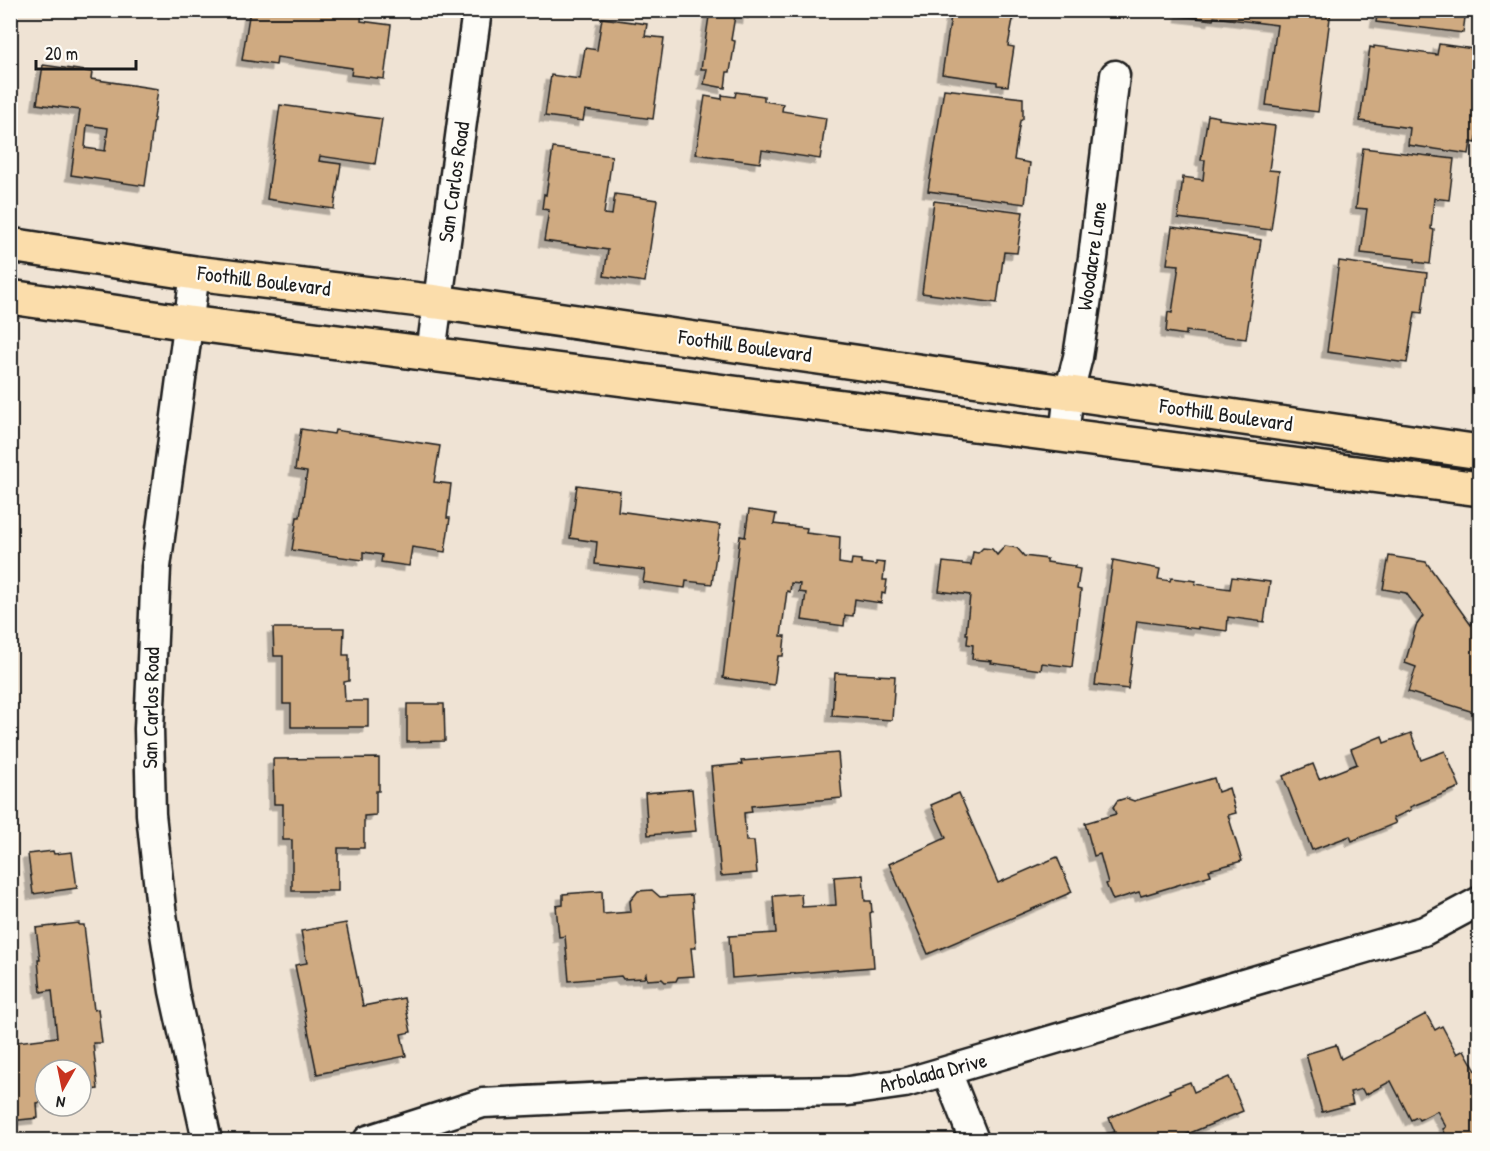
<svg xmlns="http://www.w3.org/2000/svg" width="1490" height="1151" font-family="'Patrick Hand',sans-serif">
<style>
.building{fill:#cfaa81;stroke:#1c1c1c;stroke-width:1.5;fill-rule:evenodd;filter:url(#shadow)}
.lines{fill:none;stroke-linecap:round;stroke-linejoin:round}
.minor-casing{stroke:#1c1c1c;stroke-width:33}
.primary-casing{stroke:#1c1c1c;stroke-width:38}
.minor{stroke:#fdfcf7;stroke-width:28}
.primary{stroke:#fbddab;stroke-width:33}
.labels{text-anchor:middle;stroke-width:4.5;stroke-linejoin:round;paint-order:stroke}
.street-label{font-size:21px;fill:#1c1c1c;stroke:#fdfcf7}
</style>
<defs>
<filter id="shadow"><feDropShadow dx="-5.5" dy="5.5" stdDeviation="0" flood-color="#0004"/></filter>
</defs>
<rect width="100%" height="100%" fill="#efe3d4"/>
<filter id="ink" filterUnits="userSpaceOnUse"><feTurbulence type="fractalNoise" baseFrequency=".0167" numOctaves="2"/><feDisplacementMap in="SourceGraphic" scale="12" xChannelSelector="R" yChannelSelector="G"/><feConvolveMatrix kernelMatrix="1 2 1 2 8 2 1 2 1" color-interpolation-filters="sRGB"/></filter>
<g filter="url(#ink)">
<!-- building -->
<g class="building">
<polygon points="250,10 362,10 361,21 391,25 384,79 351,75 352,68 277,57 276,65 242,60"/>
<polygon points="710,10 749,10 748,18 735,16 731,40 735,41 730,72 727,72 725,88 704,84 707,69 701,69"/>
<polygon points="952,10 1021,10 1020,15 1013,19 1008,46 1014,47 1008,86 997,85 997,82 942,74"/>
<polygon points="1182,10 1331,10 1318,112 1266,105 1277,25 1214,17 1213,20 1181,16"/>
<polygon points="1378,10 1466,10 1463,33 1376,22"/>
<polygon points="602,18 647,24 645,36 664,38 653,119 585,110 583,121 545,116 551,75 580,79 585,48 597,50"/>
<polygon points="1439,44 1480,50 1476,82 1480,82 1480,87 1476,110 1480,110 1480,118 1476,143 1471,142 1469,154 1408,145 1410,128 1360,121 1370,47 1374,48 1374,46 1437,55"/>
<path d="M 43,65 L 92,72 L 91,79 L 158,89 L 145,186 L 71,175 L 80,110 L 37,104 ZM 87,125 L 108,128 L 105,151 L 85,148 Z"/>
<polygon points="944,89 1023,98 1023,119 1020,121 1014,160 1030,163 1025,204 928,191"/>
<polygon points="736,92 764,96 764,101 783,104 782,111 826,118 820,159 762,150 760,163 696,154 705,96 722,99 722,95 735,97"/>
<polygon points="280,105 382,119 375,164 320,156 319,161 341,164 334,209 267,199"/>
<polygon points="1208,115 1219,117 1219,119 1275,126 1269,170 1279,171 1271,230 1178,218 1183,177 1203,180 1205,160 1201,160"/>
<polygon points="553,148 612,156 604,214 612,215 615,194 657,200 645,282 604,276 608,250 544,241 549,210 542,209 544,194 546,195"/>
<polygon points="1363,148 1454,159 1449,200 1434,198 1431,229 1434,230 1430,264 1415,262 1415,259 1361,253 1367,209 1356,208"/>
<polygon points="934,201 1023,212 1017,253 1004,252 997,303 922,293"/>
<polygon points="1172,227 1261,240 1246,339 1186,331 1186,335 1166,332 1168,312 1172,313 1179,265 1167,264"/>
<polygon points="1339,261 1427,273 1422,313 1415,312 1407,363 1327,352"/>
<polygon points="301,429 334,434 335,430 440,446 434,482 451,484 447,518 450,518 445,552 412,547 409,566 381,562 382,555 363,552 363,560 292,550 297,517 300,517 307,472 295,470"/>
<polygon points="577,485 620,491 618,511 720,525 712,584 686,581 685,588 643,582 645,570 595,564 597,542 570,538"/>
<polygon points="749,510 776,514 774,524 807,528 806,533 840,537 839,563 851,565 852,559 861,560 861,563 876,565 876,562 885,563 883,580 887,580 885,594 882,593 881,603 855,599 853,616 845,615 844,626 802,620 806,593 799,592 800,584 791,583 790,592 787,591 781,636 785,636 783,656 778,656 774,685 723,678 740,536 745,537"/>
<polygon points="1005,546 1017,548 1024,556 1047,559 1047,562 1075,566 1074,568 1080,569 1077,589 1081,590 1072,667 1042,663 1041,670 991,663 992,661 972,659 973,645 967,644 968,634 966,634 970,595 939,591 943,562 971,565 973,552 978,553 983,548 992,549 997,555"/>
<polygon points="1389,556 1426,562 1471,625 1480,607 1480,714 1408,692 1416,667 1405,663 1416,626 1423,616 1406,593 1383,589"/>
<polygon points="1113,560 1160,569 1158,579 1170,581 1171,578 1196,581 1195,584 1230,589 1232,577 1270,582 1264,622 1228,617 1227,631 1198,627 1198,629 1137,621 1128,689 1095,685"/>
<polygon points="273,628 344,628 343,655 349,655 349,681 344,682 345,701 368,701 368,727 291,727 291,704 283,704 283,656 274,656"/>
<polygon points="835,673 895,676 892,720 832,716"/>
<polygon points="407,704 444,704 445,741 407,742"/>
<polygon points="1411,733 1421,760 1445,751 1460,787 1410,807 1411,810 1393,818 1396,823 1352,841 1350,836 1312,850 1283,776 1313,764 1319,779 1357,764 1351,749 1382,736 1384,743"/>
<polygon points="838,753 842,798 751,806 752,812 744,813 746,841 754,841 757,873 721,876 711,767 742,764 741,761"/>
<polygon points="379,758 379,791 376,791 376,815 364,816 364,848 338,848 338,891 292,891 292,840 283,840 283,804 274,804 273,759"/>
<polygon points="1214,778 1218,792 1229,788 1236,813 1228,815 1242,861 1209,870 1211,875 1141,896 1139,892 1113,900 1106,884 1108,883 1100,854 1094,856 1085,823 1116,814 1113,807 1117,801 1126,798 1134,801"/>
<polygon points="692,789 696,831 648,835 645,793"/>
<polygon points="959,793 998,883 1057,857 1072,892 928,954 889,864 946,838 931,805"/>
<polygon points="53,851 54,854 72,852 77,888 33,894 28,854"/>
<polygon points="863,875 865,901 871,901 872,912 870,913 874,967 732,978 729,936 776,933 773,896 801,894 802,907 836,905 834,877"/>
<polygon points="652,890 660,897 692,895 696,948 691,948 694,976 678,977 676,981 665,982 662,979 647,980 646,974 644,978 623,979 621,976 569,981 565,936 559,937 556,906 563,905 563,894 602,891 603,914 631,912 630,901 638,891"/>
<polygon points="79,923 79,925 84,925 94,1010 98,1009 102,1043 93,1043 98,1089 81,1091 81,1070 45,1070 45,1102 37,1103 38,1118 10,1121 10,986 17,1042 57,1037 52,990 41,992 38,960 40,960 36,928"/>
<polygon points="346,923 363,1006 404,998 411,1032 401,1034 406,1056 317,1074 295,965 307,963 301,931"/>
<polygon points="1426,1014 1435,1030 1442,1026 1457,1054 1464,1050 1480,1078 1480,1136 1472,1140 1452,1140 1451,1137 1448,1139 1443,1129 1446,1127 1437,1111 1419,1120 1417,1117 1411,1120 1391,1081 1365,1095 1362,1089 1350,1092 1353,1104 1322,1112 1306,1054 1336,1045 1341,1059"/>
<polygon points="1229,1077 1243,1111 1183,1136 1185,1140 1089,1140 1088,1137 1115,1132 1109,1118 1170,1092 1169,1090 1190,1082 1194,1092"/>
</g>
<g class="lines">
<defs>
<g id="minor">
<polyline points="195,273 156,567 149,729 151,814 161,908 174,991 207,1140"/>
<polyline points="431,353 477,10"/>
<polyline points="1064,436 1069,392 1078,357 1093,258 1115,75"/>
<polyline points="947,1072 974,1140"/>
<polyline points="368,1140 483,1103 693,1093 848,1091 905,1083 1424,931 1480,901"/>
</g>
<g id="primary">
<polyline points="10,245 195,273 437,302 1480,452"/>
<polyline points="10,297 189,323 1480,489"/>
</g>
</defs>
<!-- minor casing -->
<use href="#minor" class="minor-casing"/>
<!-- primary casing -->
<use href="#primary" class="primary-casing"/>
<!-- minor -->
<use href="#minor" class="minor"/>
<!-- primary -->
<use href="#primary" class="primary"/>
</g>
</g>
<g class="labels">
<!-- street labels -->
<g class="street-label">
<text transform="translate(454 182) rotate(-82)" y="7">San Carlos Road</text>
<text transform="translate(1092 256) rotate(-82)" y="7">Woodacre Lane</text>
<text transform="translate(264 281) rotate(7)" y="7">Foothill Boulevard</text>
<text transform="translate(745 346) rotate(8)" y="7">Foothill Boulevard</text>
<text transform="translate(1226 415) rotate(8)" y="7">Foothill Boulevard</text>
<text transform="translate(151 708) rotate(-89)" y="7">San Carlos Road</text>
<text transform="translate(933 1073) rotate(-14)" y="7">Arbolada Drive</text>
</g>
</g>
<!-- margin -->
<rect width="1490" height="1151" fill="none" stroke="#fdfcf7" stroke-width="36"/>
<rect x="18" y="18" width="1454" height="1115" fill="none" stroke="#1c1c1c" stroke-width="2" filter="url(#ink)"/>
<!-- north arrow -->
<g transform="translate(63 1088) rotate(189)"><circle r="28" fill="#fdfcf7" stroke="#a3a29f" stroke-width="1.5"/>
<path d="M0-4.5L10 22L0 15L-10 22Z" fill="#c8321e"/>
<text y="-9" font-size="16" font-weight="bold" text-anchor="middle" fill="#1c1c1c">N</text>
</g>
<!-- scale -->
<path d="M36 60v9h100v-9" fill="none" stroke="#1c1c1c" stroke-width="3"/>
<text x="45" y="60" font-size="18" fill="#1c1c1c" stroke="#fdfcf7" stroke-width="4.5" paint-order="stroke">20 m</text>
</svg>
